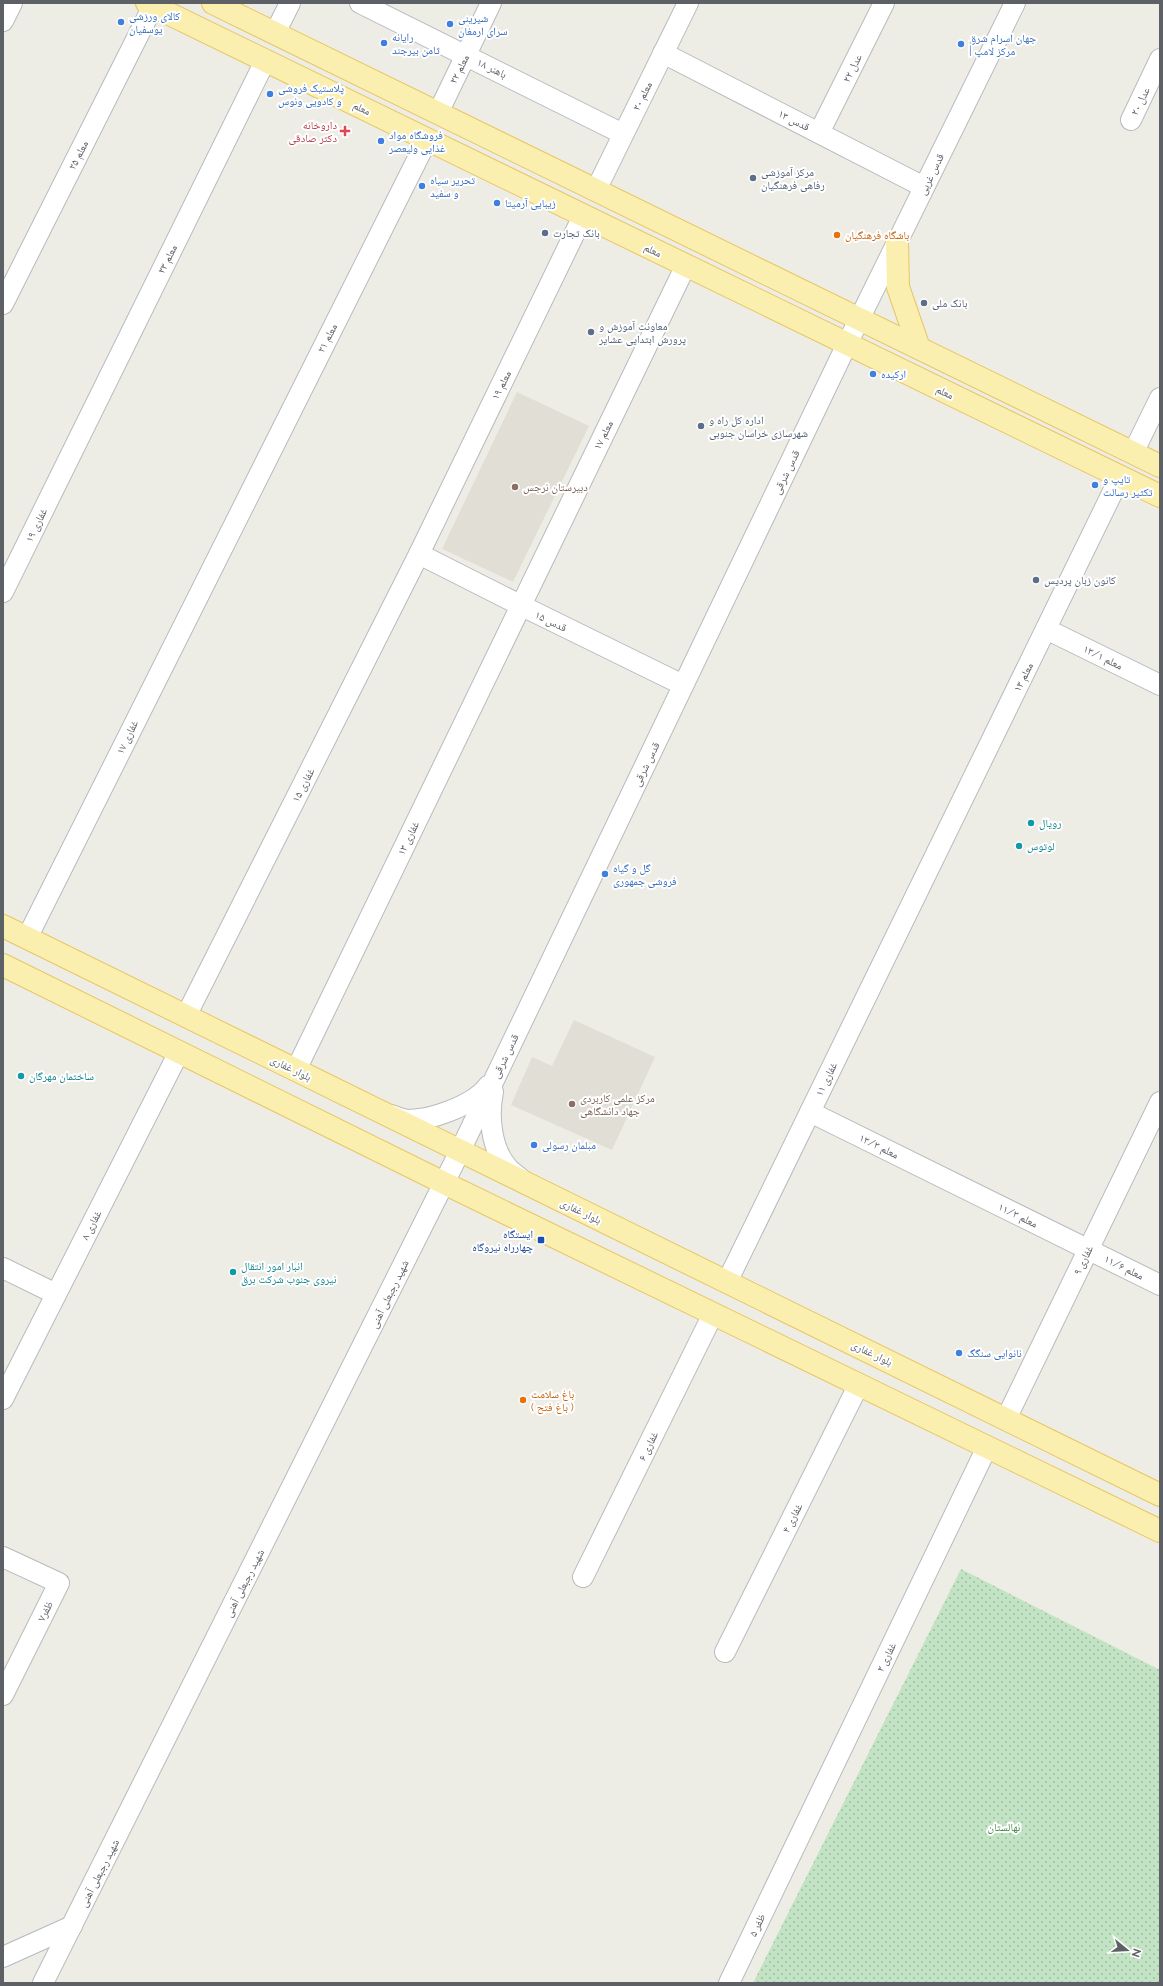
<svg xmlns="http://www.w3.org/2000/svg" width="1163" height="1986" font-family="Raleway,'Noto Naskh Arabic',sans-serif">
<style>
.education{fill:#e1ded6}
.grass{fill:url(#grass-dots)}
.lines{fill:none;stroke-linecap:round;stroke-linejoin:round}
.minor-casing{stroke:#b7babe;stroke-width:22}
.major-casing{stroke:#e9c664;stroke-width:24}
.minor{stroke:#fff;stroke-width:20}
.major{stroke:#faefae;stroke-width:22}
.shop-dot{fill:#3f7fe0;stroke:#fff;stroke-width:1.5}
.health-dot{fill:#e0444e;stroke:#fff;stroke-width:1.5}
.service-dot{fill:#5c6f8a;stroke:#fff;stroke-width:1.5}
.food-dot{fill:#e8710a;stroke:#fff;stroke-width:1.5}
.education-dot{fill:#8d6e63;stroke:#fff;stroke-width:1.5}
.culture-dot{fill:#0f9aa8;stroke:#fff;stroke-width:1.5}
.transit-dot{fill:#1a4fb4;stroke:#fff;stroke-width:1.5}
.labels{text-anchor:middle;stroke-width:4;stroke-linejoin:round;paint-order:stroke}
.shop-label{font-size:11px;fill:#366cbe;stroke:#fff;text-anchor:start}
.street-label{font-size:11px;fill:#5d6065;stroke:#fff}
.health-label{font-size:11px;fill:#be3a42;stroke:#fff;text-anchor:end}
.service-label{font-size:11px;fill:#4e5e75;stroke:#fff;text-anchor:start}
.food-label{font-size:11px;fill:#c56008;stroke:#fff;text-anchor:start}
.education-label{font-size:11px;fill:#785e54;stroke:#fff;text-anchor:start}
.culture-label{font-size:11px;fill:#0d838f;stroke:#fff;text-anchor:start}
.transit-label{font-size:11px;fill:#164399;stroke:#fff;text-anchor:end}
.park-label{font-size:11px;fill:#3b8540;stroke:#fff}
</style>
<defs>
<pattern id="grass-dots" width="8" height="8" patternUnits="userSpaceOnUse"><rect width="8" height="8" fill="#c3e4c4"/><path d="M2 2h.1M6 6h.1" fill="none" stroke="#a2bca3" stroke-width="1.8" stroke-linecap="round"/></pattern>
</defs>
<rect width="100%" height="100%" fill="#eeede5"/>
<!-- education -->
<g class="education">
<polygon points="517,392 589,426 513,582 442,549"/>
<polygon points="574,1020 655,1057 612,1150 511,1105 532,1057 552,1066"/>
</g>
<!-- grass -->
<polygon class="grass" points="961,1569 1160,1670 1160,1983 753,1983"/>
<g class="lines">
<defs>
<g id="minor">
<polyline points="360,3 623,134"/>
<polyline points="3,21 12,3"/>
<polyline points="275,33 290,3"/>
<polyline points="663,53 924,187"/>
<polyline points="438,113 491,3"/>
<polyline points="1131,120 1160,59"/>
<polyline points="819,133 884,3"/>
<polyline points="596,190 688,3"/>
<polyline points="3,304 153,6"/>
<polyline points="1133,453 1160,398"/>
<polyline points="419,554 520,605 683,685"/>
<polyline points="3,592 265,61"/>
<polyline points="1046,629 1160,685"/>
<polyline points="27,938 427,140"/>
<polyline points="186,1016 419,554 583,216"/>
<polyline points="296,1070 686,265"/>
<path d="M 493,1092 C 488,1116 491,1150 509,1169 C 513,1173 518,1176 521,1179"/>
<polyline points="810,1112 1160,1285"/>
<path d="M 391,1115 C 395,1116 399,1118 403,1119 C 427,1123 474,1105 488,1086"/>
<polyline points="3,1268 56,1294"/>
<polyline points="727,1282 1120,477"/>
<polyline points="3,1399 179,1052"/>
<polyline points="1006,1419 1160,1102"/>
<polyline points="3,1557 59,1583 3,1695"/>
<polyline points="583,1577 713,1314"/>
<polyline points="725,1652 859,1384"/>
<polyline points="3,1957 72,1926"/>
<polyline points="43,1983 460,1151 847,344 1015,3"/>
<polyline points="729,1983 987,1447"/>
</g>
<g id="major">
<polyline points="147,3 1160,496"/>
<polyline points="213,3 1160,466"/>
<polyline points="897,243 898,287 919,348"/>
<polyline points="3,926 1160,1495"/>
<polyline points="3,965 444,1183 1160,1531"/>
</g>
</defs>
<!-- minor casing -->
<use href="#minor" class="minor-casing"/>
<!-- major casing -->
<use href="#major" class="major-casing"/>
<!-- minor -->
<use href="#minor" class="minor"/>
<!-- major -->
<use href="#major" class="major"/>
</g>
<!-- markers -->
<g class="shop-dot">
<circle cx="121" cy="22" r="4"/>
<circle cx="450" cy="24" r="4"/>
<circle cx="384" cy="43" r="4"/>
<circle cx="961" cy="44" r="4"/>
<circle cx="270" cy="94" r="4"/>
<circle cx="381" cy="141" r="4"/>
<circle cx="422" cy="186" r="4"/>
<circle cx="497" cy="203" r="4"/>
<circle cx="873" cy="374" r="4"/>
<circle cx="1095" cy="485" r="4"/>
<circle cx="605" cy="874" r="4"/>
<circle cx="534" cy="1145" r="4"/>
<circle cx="959" cy="1353" r="4"/>
</g>
<path class="health-dot" d="M343 125h4v4h4v4h-4v4h-4v-4h-4v-4h4z"/>
<g class="service-dot">
<circle cx="753" cy="178" r="4"/>
<circle cx="545" cy="233" r="4"/>
<circle cx="924" cy="303" r="4"/>
<circle cx="591" cy="332" r="4"/>
<circle cx="701" cy="426" r="4"/>
<circle cx="1036" cy="580" r="4"/>
</g>
<g class="food-dot">
<circle cx="837" cy="235" r="4"/>
<circle cx="523" cy="1400" r="4"/>
</g>
<g class="education-dot">
<circle cx="515" cy="487" r="4"/>
<circle cx="572" cy="1104" r="4"/>
</g>
<g class="culture-dot">
<circle cx="1031" cy="823" r="4"/>
<circle cx="1019" cy="846" r="4"/>
<circle cx="21" cy="1076" r="4"/>
<circle cx="233" cy="1272" r="4"/>
</g>
<rect class="transit-dot" x="537" y="1236" width="8" height="8" rx="2"/>
<g class="labels">
<!-- shop labels -->
<g class="shop-label">
<text x="129" y="20">کالای ورزشی<tspan x="129" dy="13">یوسفیان</tspan></text>
<text x="458" y="22">شیرینی<tspan x="458" dy="13">سرای ارمغان</tspan></text>
<text x="392" y="41">رایانه<tspan x="392" dy="13">ثامن بیرجند</tspan></text>
<text x="969" y="42">جهان اسرام شرق<tspan x="969" dy="13">| مرکز لامپ</tspan></text>
<text x="278" y="92">پلاستیک فروشی<tspan x="278" dy="13">و کادویی ونوس</tspan></text>
<text x="389" y="139">فروشگاه مواد<tspan x="389" dy="13">غذایی ولیعصر</tspan></text>
<text x="430" y="184">تحریر سیاه<tspan x="430" dy="13">و سفید</tspan></text>
<text x="505" y="207">زیبایی آرمیتا</text>
<text x="881" y="378">ارکیده</text>
<text x="1103" y="483">تایپ و<tspan x="1103" dy="13">تکثیر رسالت</tspan></text>
<text x="613" y="872">گل و گیاه<tspan x="613" dy="13">فروشی جمهوری</tspan></text>
<text x="542" y="1149">مبلمان رسولی</text>
<text x="967" y="1357">نانوایی سنگگ</text>
</g>
<!-- street labels -->
<g class="street-label">
<text transform="translate(492 68) rotate(26)" y="4">باهنر ۱۸</text>
<text transform="translate(852 68) rotate(-64)" y="4">عدل ۲۲</text>
<text transform="translate(459 69) rotate(-64)" y="4">معلم ۲۲</text>
<text transform="translate(642 96) rotate(-64)" y="4">معلم ۲۰</text>
<text transform="translate(1140 101) rotate(-64)" y="4">عدل ۲۰</text>
<text transform="translate(362 108) rotate(26)" y="4">معلم</text>
<text transform="translate(794 120) rotate(27)" y="4">قدس ۱۳</text>
<text transform="translate(78 155) rotate(-63)" y="4">معلم ۲۵</text>
<text transform="translate(931 174) rotate(-64)" y="4">قدس غربی</text>
<text transform="translate(653 250) rotate(26)" y="4">معلم</text>
<text transform="translate(167 259) rotate(-64)" y="4">معلم ۲۳</text>
<text transform="translate(327 338) rotate(-63)" y="4">معلم ۲۱</text>
<text transform="translate(501 385) rotate(-64)" y="4">معلم ۱۹</text>
<text transform="translate(945 392) rotate(26)" y="4">معلم</text>
<text transform="translate(603 435) rotate(-64)" y="4">معلم ۱۷</text>
<text transform="translate(786 472) rotate(-64)" y="4">قدس شرقی</text>
<text transform="translate(36 525) rotate(-64)" y="4">غفاری ۱۹</text>
<text transform="translate(551 621) rotate(26)" y="4">قدس ۱۵</text>
<text transform="translate(1103 657) rotate(26)" y="4">معلم ۱۳/۱</text>
<text transform="translate(1023 677) rotate(-64)" y="4">معلم ۱۳</text>
<text transform="translate(127 737) rotate(-64)" y="4">غفاری ۱۷</text>
<text transform="translate(646 764) rotate(-64)" y="4">قدس شرقی</text>
<text transform="translate(303 785) rotate(-63)" y="4">غفاری ۱۵</text>
<text transform="translate(408 838) rotate(-64)" y="4">غفاری ۱۳</text>
<text transform="translate(505 1056) rotate(-64)" y="4">قدس شرقی</text>
<text transform="translate(291 1068) rotate(26)" y="4">بلوار غفاری</text>
<text transform="translate(826 1079) rotate(-64)" y="4">غفاری ۱۱</text>
<text transform="translate(879 1146) rotate(26)" y="4">معلم ۱۳/۳</text>
<text transform="translate(581 1211) rotate(26)" y="4">بلوار غفاری</text>
<text transform="translate(1018 1215) rotate(26)" y="4">معلم ۱۱/۳</text>
<text transform="translate(91 1225) rotate(-63)" y="4">غفاری ۸</text>
<text transform="translate(1083 1260) rotate(-64)" y="4">غفاری ۹</text>
<text transform="translate(1124 1267) rotate(26)" y="4">معلم ۱۱/۶</text>
<text transform="translate(389 1294) rotate(-64)" y="4">شهید رجبعلی آهنی</text>
<text transform="translate(872 1353) rotate(26)" y="4">بلوار غفاری</text>
<text transform="translate(648 1446) rotate(-64)" y="4">غفاری ۶</text>
<text transform="translate(792 1518) rotate(-63)" y="4">غفاری ۴</text>
<text transform="translate(244 1583) rotate(-63)" y="4">شهید رجبعلی آهنی</text>
<text transform="translate(45 1611) rotate(-63)" y="4">ظفر۷</text>
<text transform="translate(886 1657) rotate(-64)" y="4">غفاری ۲</text>
<text transform="translate(99 1873) rotate(-63)" y="4">شهید رجبعلی آهنی</text>
<text transform="translate(757 1925) rotate(-64)" y="4">ظفر ۵</text>
</g>
<!-- health labels -->
<g class="health-label">
<text x="337" y="129">داروخانه<tspan x="337" dy="13">دکتر صادقی</tspan></text>
</g>
<!-- service labels -->
<g class="service-label">
<text x="761" y="176">مرکز آموزشی<tspan x="761" dy="13">رفاهی فرهنگیان</tspan></text>
<text x="553" y="237">بانک تجارت</text>
<text x="932" y="307">بانک ملی</text>
<text x="599" y="330">معاونت آموزش و<tspan x="599" dy="13">پرورش ابتدایی عشایر</tspan></text>
<text x="709" y="424">اداره کل راه و<tspan x="709" dy="13">شهرسازی خراسان جنوبی</tspan></text>
<text x="1044" y="584">کانون زبان پردیس</text>
</g>
<!-- food labels -->
<g class="food-label">
<text x="845" y="239">باشگاه فرهنگیان</text>
<text x="531" y="1398">باغ سلامت<tspan x="531" dy="13">( باغ فتح )</tspan></text>
</g>
<!-- education labels -->
<g class="education-label">
<text x="523" y="491">دبیرستان نرجس</text>
<text x="580" y="1102">مرکز علمی کاربردی<tspan x="580" dy="13">جهاد دانشگاهی</tspan></text>
</g>
<!-- culture labels -->
<g class="culture-label">
<text x="1039" y="827">رویال</text>
<text x="1027" y="850">لوتوس</text>
<text x="29" y="1080">ساختمان مهرگان</text>
<text x="241" y="1270">انبار امور انتقال<tspan x="241" dy="13">نیروی جنوب شرکت برق</tspan></text>
</g>
<!-- transit labels -->
<g class="transit-label">
<text x="533" y="1238">ایستگاه<tspan x="533" dy="13">چهارراه نیروگاه</tspan></text>
</g>
<!-- park labels -->
<g class="park-label">
<text x="1004" y="1831">نهالستان</text>
</g>
</g>
<!-- border -->
<rect width="1163" height="1986" fill="none" stroke="#5d6065" stroke-width="8"/>
<!-- north arrow -->
<g transform="translate(1127 1950) rotate(108)" stroke="#ffffff" stroke-width="3" paint-order="stroke">
<path d="M0-3L7 15L0 10L-7 15Z" fill="#5d6065"/>
<text y="-6" font-size="11" font-weight="bold" text-anchor="middle" fill="#5d6065">N</text>
</g>
</svg>
